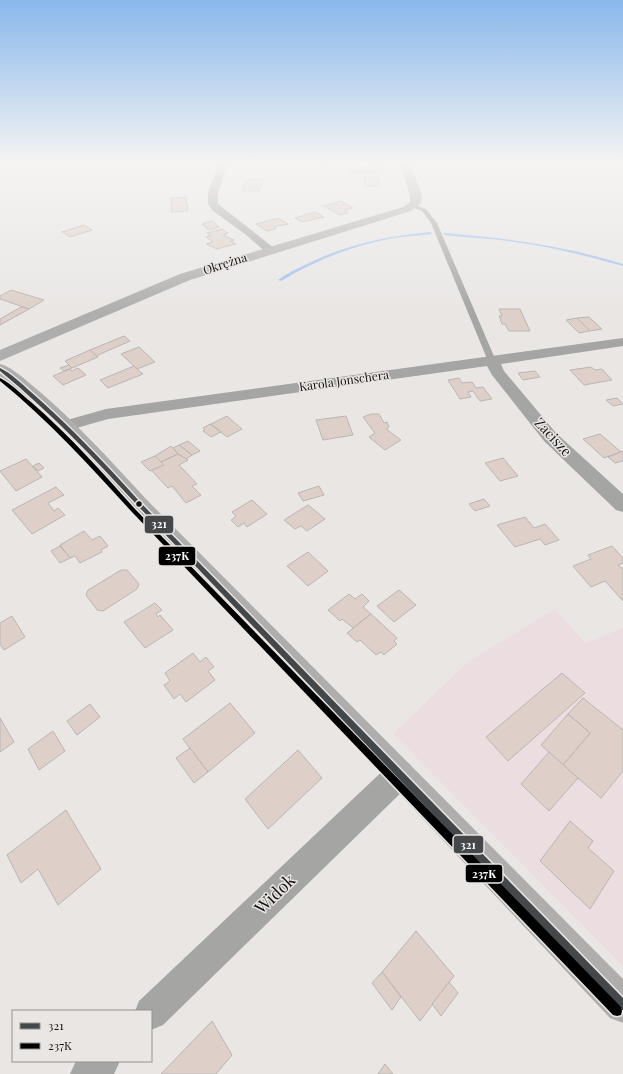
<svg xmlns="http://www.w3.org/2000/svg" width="623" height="1074" font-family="'Playfair Display',serif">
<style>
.commercial{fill:#ecdde1}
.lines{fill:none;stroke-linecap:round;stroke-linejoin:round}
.stream{fill:#9cbff0;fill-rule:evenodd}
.building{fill:#decfc8;stroke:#b9b6b5}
.lane{fill:#a5a5a3;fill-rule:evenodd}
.street{fill:#a5a5a3;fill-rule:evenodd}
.secondary{fill:#afaead;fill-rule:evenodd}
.bus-1-casing{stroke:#eae6e3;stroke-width:3}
.bus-2-casing{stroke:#eae6e3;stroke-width:3}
.bus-1{fill:#45484a;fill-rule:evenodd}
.bus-2{fill:#000;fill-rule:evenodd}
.bus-dot{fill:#141211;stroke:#eae6e3;stroke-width:1.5}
.labels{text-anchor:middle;stroke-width:3;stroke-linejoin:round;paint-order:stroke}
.far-street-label{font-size:12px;fill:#141211;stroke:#eae6e3}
.street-label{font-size:14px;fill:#141211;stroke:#eae6e3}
.near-street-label{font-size:17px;fill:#141211;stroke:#eae6e3}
.line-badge{stroke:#eae6e3;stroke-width:1.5}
.badge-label{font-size:11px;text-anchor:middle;font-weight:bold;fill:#fff}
</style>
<rect width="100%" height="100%" fill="#e9e6e4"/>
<!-- commercial -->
<polygon class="commercial" points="555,609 585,643 623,628 623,966 393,734 468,662"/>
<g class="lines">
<!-- stream -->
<g class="stream">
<path d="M 430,232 L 432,233 L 431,234 C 419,236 406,236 394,238 C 354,245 316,260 281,281 L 278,280 C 286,274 296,269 305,265 C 344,245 387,236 430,232 Z"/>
<path d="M 445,233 C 506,238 565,246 623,264 L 623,266 C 587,256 552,247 515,242 C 491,238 467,238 444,235 L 444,233 Z"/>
</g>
</g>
<!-- building -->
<g class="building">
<rect x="320" y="163" width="10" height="4"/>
<polygon points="369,164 382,164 382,172 349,172 349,166 369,168"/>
<polygon points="364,177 378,177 379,186 365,186"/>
<polygon points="246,180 263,180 259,191 242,191"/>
<polygon points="186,197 188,211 172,212 171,198"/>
<polygon points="341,201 353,208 344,210 348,213 340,215 324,206"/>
<polygon points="315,212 324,217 302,222 295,218"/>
<polygon points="278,218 288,224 274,227 276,229 267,231 256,224"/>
<polygon points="212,221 219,227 209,230 202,224"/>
<polygon points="84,225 92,230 70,237 62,232"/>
<polygon points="222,229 228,233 223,235 234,240 231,241 236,244 217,249 206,244 213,242 206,237 211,236 207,233"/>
<polygon points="11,290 44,300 29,309 0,299 0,296"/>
<polygon points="21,307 29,309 0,325 0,319"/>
<polygon points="499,309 520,309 530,331 509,331 505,324 502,324 499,316 502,316"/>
<polygon points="589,317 602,329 590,331 577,318"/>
<polygon points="577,318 590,331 579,333 566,320"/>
<polygon points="124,336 130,341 96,356 90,350"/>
<polygon points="139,347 155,362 137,369 121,354"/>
<polygon points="90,350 98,357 72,368 65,361"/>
<polygon points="69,365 72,368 64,371 60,368"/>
<polygon points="134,366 143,374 108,388 100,380"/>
<polygon points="591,367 595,370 602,369 612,380 584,385 570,370"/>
<polygon points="78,368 86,375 63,385 53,376 70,369 72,371"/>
<polygon points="535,371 540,377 523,380 518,373"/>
<polygon points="459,378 462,383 472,382 476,388 483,387 492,399 480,401 473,391 468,392 471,397 460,399 448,380"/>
<polygon points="617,398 623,404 613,406 606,400"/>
<polygon points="371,414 379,414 384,423 387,422 389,427 386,429 401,440 385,450 369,437 375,433 363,417"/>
<polygon points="227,416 242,429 227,437 211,424"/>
<polygon points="346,416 353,435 323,440 316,420"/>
<polygon points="210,424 221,432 211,437 203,431 205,430 203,428"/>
<polygon points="600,434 621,452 604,458 583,439"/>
<polygon points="188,441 200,451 192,455 179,445"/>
<polygon points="179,445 192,455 186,459 178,454 173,448"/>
<polygon points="171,446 178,454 161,462 155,456"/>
<polygon points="623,451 623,461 615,463 608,457"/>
<polygon points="178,454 188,460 179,465 197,484 192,486 201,495 186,503 172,486 168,488 151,470 164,465 161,462"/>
<polygon points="155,456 164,465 150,471 141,462"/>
<polygon points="503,458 518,476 500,481 485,463"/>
<polygon points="26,459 42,477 16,491 0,471"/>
<polygon points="39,463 44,468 38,471 33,466"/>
<polygon points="319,486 324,495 303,501 298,493"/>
<polygon points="56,487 64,495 48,503 54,511 58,508 65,515 32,534 12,510"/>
<polygon points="484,499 490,506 475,511 469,504"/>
<polygon points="252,500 267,514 247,527 244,523 238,527 231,520 236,516 232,512"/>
<polygon points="308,505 325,519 307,531 301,526 295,529 284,520"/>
<polygon points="525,517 534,528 545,524 559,540 545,545 540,539 515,547 497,525"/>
<polygon points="84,531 92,540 100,536 108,546 101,550 102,552 80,563 75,556 70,558 60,545"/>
<polygon points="60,546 70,558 60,563 51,551"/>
<polygon points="612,546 623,558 623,563 618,565 623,569 623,601 605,581 591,587 573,566 591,559 588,555"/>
<polygon points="308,552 328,571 308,586 287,566"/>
<polygon points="121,570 127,570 139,584 137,589 103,611 97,610 86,595 88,590"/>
<polygon points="399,590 416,605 394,622 377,606"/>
<polygon points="349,594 355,599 362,594 369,601 363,607 371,614 353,628 342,619 340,621 328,610"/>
<polygon points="155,603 162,610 156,614 158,617 160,615 173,630 145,648 124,622"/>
<polygon points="371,614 397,638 394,641 397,644 384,655 381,652 376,655 360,640 357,642 347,633"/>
<polygon points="12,616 25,637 4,650 0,644 0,623"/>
<polygon points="193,653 200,662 206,657 214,667 208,671 215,680 186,702 180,694 174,699 164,685 170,681 165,673"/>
<polygon points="562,673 585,693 508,761 486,737"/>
<polygon points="583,698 623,730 623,771 601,798 563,765 590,733 568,714"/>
<polygon points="230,703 255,733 208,772 183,739"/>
<polygon points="90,704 100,717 77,735 67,721"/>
<polygon points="568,714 590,733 563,765 541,745"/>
<polygon points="0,718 14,742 0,752"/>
<polygon points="53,731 65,751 39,770 28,749"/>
<polygon points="190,748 208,772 194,783 176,758"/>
<polygon points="298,750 322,778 268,829 245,799"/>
<polygon points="549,752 578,778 549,811 521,784"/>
<polygon points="66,810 101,869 58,905 38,869 21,883 7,855"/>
<polygon points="570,821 593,841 588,848 614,871 590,909 540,861"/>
<polygon points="416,931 454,976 420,1021 382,972"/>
<polygon points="382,972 401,997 392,1010 372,983"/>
<polygon points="449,982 458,993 441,1016 432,1004"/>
<polygon points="212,1021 232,1055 216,1074 161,1074"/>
<polygon points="385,1064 393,1074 378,1074"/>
</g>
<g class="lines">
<!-- lane -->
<polygon class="lane" points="413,204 426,209 437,223 496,361 495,363 492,363 488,361 431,223 422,211 411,207 411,205"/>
<!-- street -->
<g class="street">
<polygon points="220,162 229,162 218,192 218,204 274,248 276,250 274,252 266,252 245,234 213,211 208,204 208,192"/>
<polygon points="623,338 623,346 501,364 504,371 556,433 623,494 623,512 616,510 544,441 492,375 487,366 108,419 66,431 60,430 58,426 60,422 106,409"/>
<polygon points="400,761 410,764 413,774 410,784 163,1025 151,1030 151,1011 135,1011 139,1001 390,764"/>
<polygon points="76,1061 120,1061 114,1074 70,1074"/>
</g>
<!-- secondary -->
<g class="secondary">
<polygon points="400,162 410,162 422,196 421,203 411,211 190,280 0,361 0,350 180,274 403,207 410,202 410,196"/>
<path d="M 0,364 C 12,367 23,378 33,386 C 74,420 110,460 146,499 L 623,979 L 623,1023 L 610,1018 L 132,509 C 90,463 49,415 0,377 Z"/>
</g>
<defs>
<path id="bus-1" d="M 0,368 C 11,373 22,384 31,392 C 70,426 106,464 141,503 L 623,998 L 623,1010 L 619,1009 L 137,505 C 94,458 50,412 0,371 Z"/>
<path id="bus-2" d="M 0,378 C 11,383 22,395 31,402 C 69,435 102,472 135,509 L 621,1007 L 622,1011 L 621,1015 L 617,1016 L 613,1015 L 131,511 C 90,466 48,420 0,381 Z"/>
</defs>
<!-- bus-1 casing -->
<use href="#bus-1" class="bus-1-casing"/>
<!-- bus-2 casing -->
<use href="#bus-2" class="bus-2-casing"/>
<!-- bus-1 -->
<use href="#bus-1" class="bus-1"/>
<!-- bus-2 -->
<use href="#bus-2" class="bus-2"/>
</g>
<!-- sky -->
<linearGradient id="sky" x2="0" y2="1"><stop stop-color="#89b8eb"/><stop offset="0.52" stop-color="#f5f4f3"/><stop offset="1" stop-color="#f5f4f3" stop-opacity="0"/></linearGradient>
<rect width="623" height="313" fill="url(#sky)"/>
<!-- markers -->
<circle class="bus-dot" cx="139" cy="504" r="3.5"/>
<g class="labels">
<!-- far-street labels -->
<g class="far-street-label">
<text transform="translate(225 264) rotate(-18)" y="4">Okrężna</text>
<text transform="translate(344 381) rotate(-8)" y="4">Karola Jonschera</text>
</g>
<!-- street labels -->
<g class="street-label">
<text transform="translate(553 437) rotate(47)" y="5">Zacisze</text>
</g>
<!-- near-street labels -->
<g class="near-street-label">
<text transform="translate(275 894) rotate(-44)" y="6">Widok</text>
</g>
</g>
<g class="line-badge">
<rect x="144" y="515" width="30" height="19" rx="4" fill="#45484a"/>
<rect x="158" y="546" width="38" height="20" rx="4" fill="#000"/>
<rect x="453" y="835" width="31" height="19" rx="4" fill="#45484a"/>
<rect x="465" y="864" width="38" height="19" rx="4" fill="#000"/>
</g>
<g class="badge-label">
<text x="159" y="528">321</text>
<text x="177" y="560">237K</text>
<text x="468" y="849">321</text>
<text x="484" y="878">237K</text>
</g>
<!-- legend -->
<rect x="12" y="1010" width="140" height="52" fill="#eae6e3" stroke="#94918f"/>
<rect x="20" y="1023" width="20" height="6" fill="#45484a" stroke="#94918f"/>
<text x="48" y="1030" font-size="12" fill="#141211">321</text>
<rect x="20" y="1043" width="20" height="6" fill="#000000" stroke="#94918f"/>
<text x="48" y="1050" font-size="12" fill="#141211">237K</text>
</svg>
